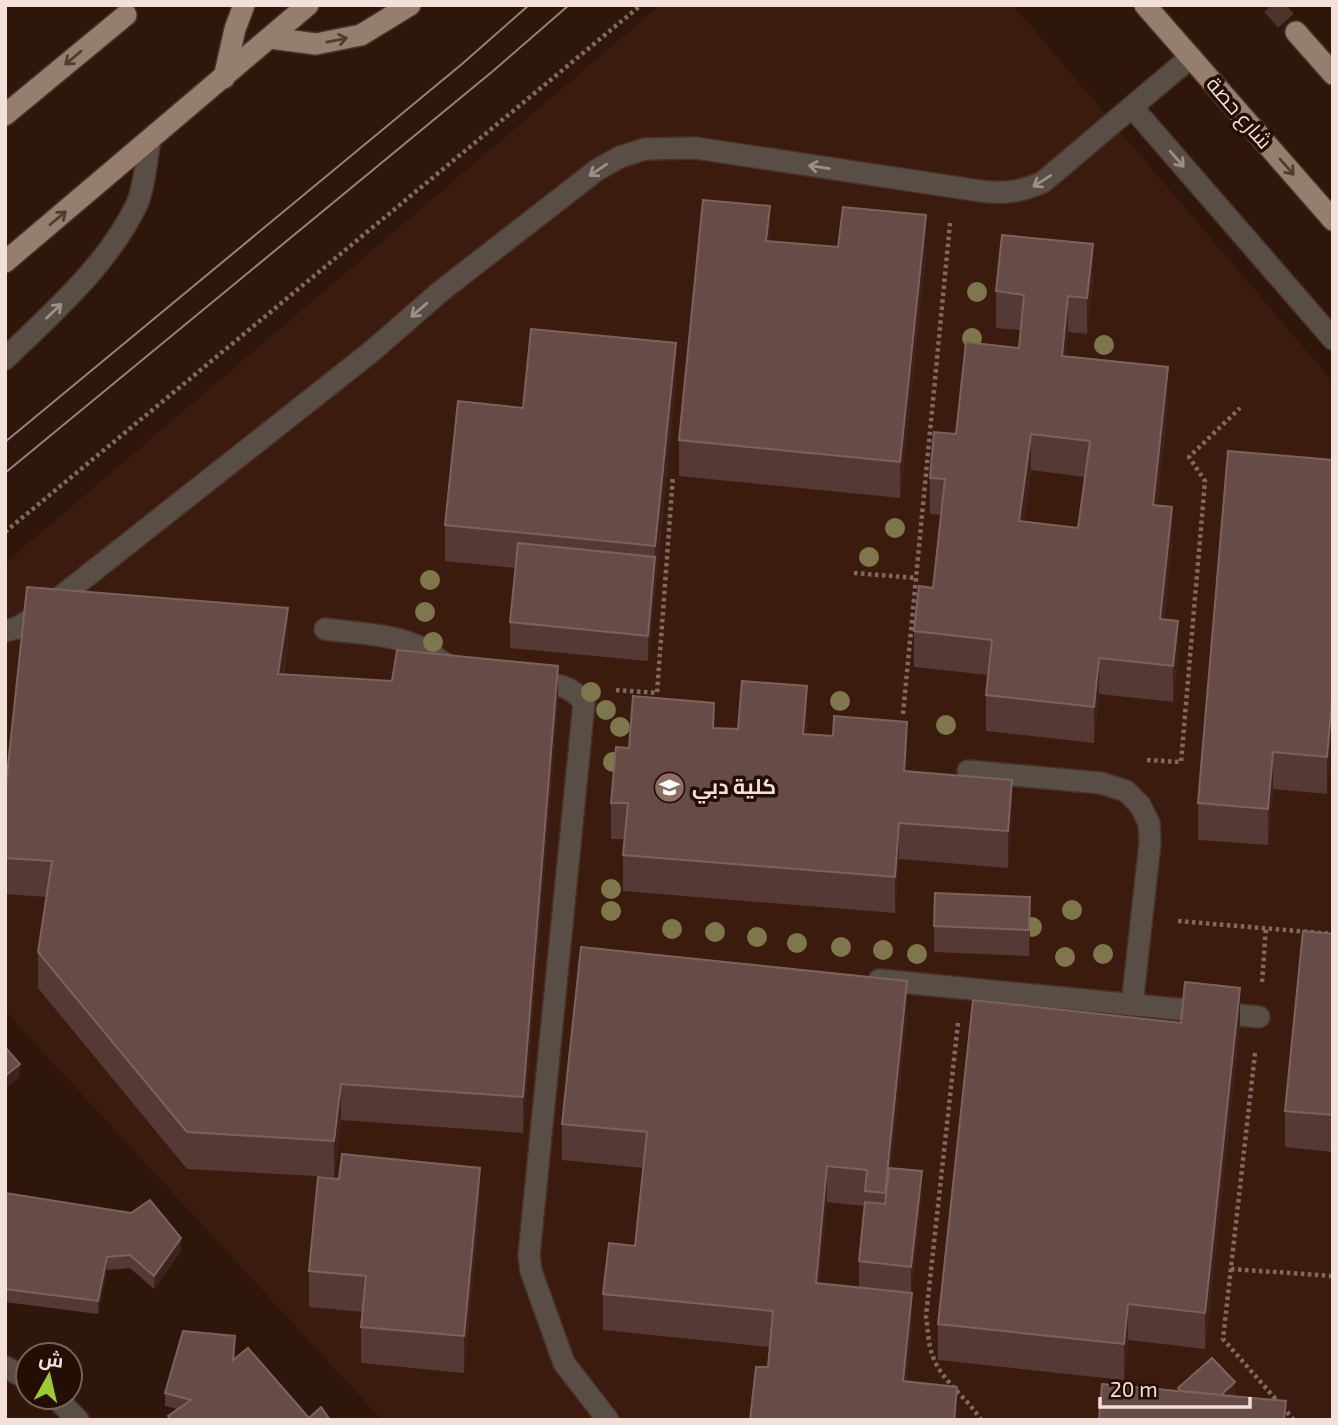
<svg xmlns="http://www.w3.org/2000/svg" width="1338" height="1425" font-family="'Exo 2',Cairo,sans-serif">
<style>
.built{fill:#3a1b0d}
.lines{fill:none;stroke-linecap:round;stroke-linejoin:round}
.primary-tunnel{stroke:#4c342a;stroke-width:21;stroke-dasharray:21 10;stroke-linecap:butt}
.lane-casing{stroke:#4a3228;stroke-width:24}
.street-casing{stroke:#4a3228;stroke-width:24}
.primary-casing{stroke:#4a3228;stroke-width:24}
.path{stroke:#806a60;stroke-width:4.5;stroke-dasharray:3.5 3.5;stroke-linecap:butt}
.lane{stroke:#594e46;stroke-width:21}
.street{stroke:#594e46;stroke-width:21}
.primary{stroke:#967e6e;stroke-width:21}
.tram{stroke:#978279;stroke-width:2}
.tree{fill:#7d774b}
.wall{fill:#553934;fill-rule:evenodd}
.shaded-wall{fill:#3e231c}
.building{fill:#664b46;stroke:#7c625d;stroke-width:2;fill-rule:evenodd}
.oneway{stroke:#523a2e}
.oneway2{stroke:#9e9088}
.labels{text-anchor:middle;stroke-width:7;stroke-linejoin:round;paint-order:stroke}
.street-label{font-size:21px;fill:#f3e1d9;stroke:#240d03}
.poi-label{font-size:21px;font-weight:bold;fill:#f3e1d9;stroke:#240d03;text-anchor:start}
</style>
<rect width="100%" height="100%" fill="#2e160b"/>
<!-- built -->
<polygon class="built" points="660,5 1013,5 1333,382 1333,1420 382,1420 5,1011 5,563"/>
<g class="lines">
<!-- primary-tunnel -->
<polyline class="primary-tunnel" points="1272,5 1296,32"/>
<defs>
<g id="lane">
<polyline points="1132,107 1333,339"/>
<path d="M 5,359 C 53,312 108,265 137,204 C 145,186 146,160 150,140"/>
<path d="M 5,631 L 17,628 L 40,613 L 371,352 L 441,291 L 597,170 L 620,157 L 645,149 L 696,148 L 980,191 C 1004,194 1021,192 1043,182 L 1191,57"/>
</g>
<g id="street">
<path d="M 325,629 C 353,633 392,634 417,646 C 430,652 441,662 454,669"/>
<path d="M 531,682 C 552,684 570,683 584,703 L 529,1255 L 531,1271 L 564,1363 L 608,1420"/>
<polyline points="968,771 1101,783 1126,791 1140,805 1149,823 1150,843 1132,1005"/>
<polyline points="879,980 1259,1017"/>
<polyline points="5,1367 28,1379"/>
<polyline points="55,1397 78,1420"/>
</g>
<g id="primary">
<polyline points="1145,5 1333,220"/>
<polyline points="1296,32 1333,74"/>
<polyline points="270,38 316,44 361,35 410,5"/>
<polyline points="224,78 235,29 244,5"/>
<polyline points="5,115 126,15"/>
<polyline points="5,262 308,5"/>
</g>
</defs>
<!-- lane casing -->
<use href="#lane" class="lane-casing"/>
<!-- street casing -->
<use href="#street" class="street-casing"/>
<!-- primary casing -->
<use href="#primary" class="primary-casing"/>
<!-- path -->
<g class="path">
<polyline points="5,532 641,5"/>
<polyline points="854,573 916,578"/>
<polyline points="616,690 657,693 673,476"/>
<polyline points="903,714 950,223"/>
<polyline points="1147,760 1181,762 1205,481 1189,457 1240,408"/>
<polyline points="1178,921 1333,934"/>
<polyline points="1262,982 1266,928"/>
<path d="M 958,1023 L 926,1316 C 928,1328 928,1343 932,1354 C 940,1380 967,1397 981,1420"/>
<polyline points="1255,1053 1223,1339 1294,1420"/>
<polyline points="1231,1269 1333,1276"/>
</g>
<!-- lane -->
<use href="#lane" class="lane"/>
<!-- street -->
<use href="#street" class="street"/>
<!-- primary -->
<use href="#primary" class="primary"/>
<!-- tram -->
<g class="tram">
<polyline points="5,442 462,64 529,5"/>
<polyline points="5,473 493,71 569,5"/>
</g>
</g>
<!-- trees -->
<g class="tree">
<circle cx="977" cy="292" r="10"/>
<circle cx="972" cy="338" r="10"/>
<circle cx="1104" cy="345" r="10"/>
<circle cx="895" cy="528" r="10"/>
<circle cx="869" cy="557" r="10"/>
<circle cx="430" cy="580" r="10"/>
<circle cx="425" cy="612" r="10"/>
<circle cx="433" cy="642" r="10"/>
<circle cx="591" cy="692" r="10"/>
<circle cx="840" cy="701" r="10"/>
<circle cx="606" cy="710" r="10"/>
<circle cx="946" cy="725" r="10"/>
<circle cx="620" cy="727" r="10"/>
<circle cx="613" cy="762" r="10"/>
<circle cx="611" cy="889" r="10"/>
<circle cx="1072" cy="910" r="10"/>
<circle cx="611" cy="911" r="10"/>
<circle cx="1032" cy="927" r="10"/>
<circle cx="672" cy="929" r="10"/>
<circle cx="715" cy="932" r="10"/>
<circle cx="757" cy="937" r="10"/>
<circle cx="797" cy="943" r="10"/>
<circle cx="841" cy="947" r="10"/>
<circle cx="883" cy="950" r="10"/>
<circle cx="917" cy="954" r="10"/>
<circle cx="1103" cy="954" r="10"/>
<circle cx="1065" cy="957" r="10"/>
</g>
<!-- wall -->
<g class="wall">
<polygon points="770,241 838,247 926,251 900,498 679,476 679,440"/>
<path d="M 1093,280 L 1087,334 L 1068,332 L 1065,357 L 1168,403 L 1157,505 L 1172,543 L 1164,620 L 1178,657 L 1173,702 L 1099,694 L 1094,743 L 986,731 L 986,695 L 988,675 L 914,667 L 914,631 L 933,588 L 941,515 L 930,514 L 930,478 L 956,434 L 1019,348 L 1021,330 L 996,328 L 996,291 ZM 1031,470 L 1085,477 L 1078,528 L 1024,521 Z"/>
<polygon points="676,379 648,661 510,648 510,622 516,568 445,561 445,525 523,408"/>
<polygon points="1333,460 1327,794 1273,789 1268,845 1198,840 1198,803"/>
<polygon points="288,644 284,674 558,702 523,1133 341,1120 334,1177 187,1169 38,988 38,952 46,897 5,894 5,794"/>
<polygon points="807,722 806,734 907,758 906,772 1012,816 1008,868 899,859 895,913 623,891 623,855 625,839 611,839 611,803 629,748 714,728 738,729"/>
<polygon points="1030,922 1029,956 934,952 934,926"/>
<polygon points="1333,934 1333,1152 1285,1147 1285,1111"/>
<polygon points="907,1017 891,1168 922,1196 911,1292 859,1287 859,1261 864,1206 827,1202 819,1283 912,1329 906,1382 957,1420 768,1367 770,1347 603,1330 603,1294 635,1246 643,1168 562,1160 562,1124"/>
<polygon points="1181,1023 1240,1024 1205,1349 1128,1340 1124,1380 938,1360 938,1324"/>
<polygon points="5,1193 181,1251 154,1289 130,1268 107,1270 98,1314 5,1302"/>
<polygon points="480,1204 464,1373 361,1363 361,1327 363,1312 309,1307 309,1271"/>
<polygon points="235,1349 234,1359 309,1418 330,1420 168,1420 168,1416 177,1409 165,1406 165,1393"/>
</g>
<!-- shaded-wall -->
<g class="shaded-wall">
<polygon points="770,206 770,243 766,241"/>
<polygon points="926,215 926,251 900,498 900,462"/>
<polygon points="1093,244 1093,280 1087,334 1087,298"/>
<polygon points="1068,296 1068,332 1062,392 1062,356"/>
<polygon points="676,343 676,379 648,661 648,636 655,557 655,546"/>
<polygon points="1168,367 1168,403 1153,541 1153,505"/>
<polygon points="1031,434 1031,470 1019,557 1019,521"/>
<polygon points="1172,507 1172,543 1160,656 1160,619"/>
<polygon points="288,608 288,644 278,710 278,674"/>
<polygon points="1178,621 1178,657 1173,702 1173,666"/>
<polygon points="1099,658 1099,694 1094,743 1094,707"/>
<polygon points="558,666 558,702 523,1133 523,1097"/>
<polygon points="807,686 807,722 803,770 803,734"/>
<polygon points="1333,688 1333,724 1327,794 1327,757"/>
<polygon points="907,722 907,758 904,808 904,771"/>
<polygon points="1273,752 1273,789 1268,845 1268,809"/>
<polygon points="1012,780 1012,816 1008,868 1008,831"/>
<polygon points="899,823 899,859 895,913 895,877"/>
<polygon points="1030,897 1030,922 1029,956 1029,930"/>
<polygon points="907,981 907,1017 885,1230 885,1193"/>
<polygon points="1240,988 1240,1024 1205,1349 1205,1313"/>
<polygon points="20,1064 20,1077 5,1089 5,1076"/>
<polygon points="341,1084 341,1120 334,1177 334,1141"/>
<polygon points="827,1166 827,1202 816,1319 816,1283"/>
<polygon points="480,1168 480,1204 464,1373 464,1336"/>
<polygon points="922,1171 922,1196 911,1292 911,1267"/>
<polygon points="181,1238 181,1251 154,1289 154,1276"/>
<polygon points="107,1257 107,1270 98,1314 98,1301"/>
<polygon points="912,1293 912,1329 903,1417 903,1381"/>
<polygon points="1128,1304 1128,1340 1124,1380 1124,1344"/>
<polygon points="1235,1382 1235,1395 1208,1420 1201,1413"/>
<polygon points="957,1387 957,1420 954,1420"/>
</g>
<!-- building -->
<g class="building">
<polygon points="703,200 770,206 766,241 838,247 843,207 926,215 900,462 679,440"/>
<path d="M 1002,235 L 1093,244 L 1087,298 L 1068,296 L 1062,356 L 1168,367 L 1153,505 L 1172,507 L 1160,619 L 1178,621 L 1173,666 L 1099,658 L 1094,707 L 986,695 L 992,640 L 914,631 L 919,586 L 933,588 L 945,479 L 930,478 L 934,432 L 956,434 L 966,342 L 1019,348 L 1024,295 L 996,291 ZM 1031,434 L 1090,441 L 1078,528 L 1019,521 Z"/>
<polygon points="531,329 676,343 655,546 445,525 458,401 523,408"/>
<polygon points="1228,451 1333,460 1333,688 1327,757 1273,752 1268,809 1198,803"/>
<polygon points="518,543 655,557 648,636 510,622"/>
<polygon points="27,587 288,608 278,674 392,681 397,650 558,666 523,1097 341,1084 334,1141 187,1132 38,952 52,861 5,858 5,794"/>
<polygon points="742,681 807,686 803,734 833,736 834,716 907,722 904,771 1012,780 1008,831 899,823 895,877 623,855 628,803 611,803 616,747 629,748 633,696 714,703 713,728 738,729"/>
<polygon points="935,893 1030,897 1029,930 934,926"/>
<polygon points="1303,931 1333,934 1333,1115 1285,1111"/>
<polygon points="581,947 907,981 885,1193 865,1191 867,1170 827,1166 816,1283 912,1293 903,1381 957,1387 954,1420 750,1420 756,1367 768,1367 773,1311 603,1294 609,1243 635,1246 647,1132 562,1124"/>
<polygon points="1185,982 1240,988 1205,1313 1128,1304 1124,1344 938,1324 973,1000 1181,1023"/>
<polygon points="5,1047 20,1064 5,1076"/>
<polygon points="342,1154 480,1168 464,1336 361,1327 366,1276 309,1271 318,1177 339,1179"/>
<polygon points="889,1168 922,1171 911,1267 859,1261 865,1202 885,1204"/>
<polygon points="5,1193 131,1213 150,1200 181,1238 154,1276 130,1255 107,1257 98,1301 5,1289"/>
<polygon points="183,1331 235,1336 233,1360 248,1348 309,1418 321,1407 330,1420 172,1420 168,1416 191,1400 165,1393"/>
<polygon points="1212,1358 1235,1382 1221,1395 1181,1391 1178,1388"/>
<polygon points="1102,1384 1286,1401 1284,1420 1099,1420"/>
</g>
<!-- one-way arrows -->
<defs><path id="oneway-shaft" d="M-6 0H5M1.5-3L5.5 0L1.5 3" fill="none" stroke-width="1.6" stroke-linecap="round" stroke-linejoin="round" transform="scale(1.75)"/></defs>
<g class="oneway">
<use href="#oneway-shaft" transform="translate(337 40) rotate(-11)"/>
<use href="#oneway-shaft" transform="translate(73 58) rotate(140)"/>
<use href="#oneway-shaft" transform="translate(1287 167) rotate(49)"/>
<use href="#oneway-shaft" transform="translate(58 218) rotate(-40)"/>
</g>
<g class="oneway2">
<use href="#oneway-shaft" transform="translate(1177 159) rotate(49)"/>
<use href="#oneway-shaft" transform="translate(819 167) rotate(-171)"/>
<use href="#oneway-shaft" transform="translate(598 170) rotate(146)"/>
<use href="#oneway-shaft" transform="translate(1042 181) rotate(148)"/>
<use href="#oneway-shaft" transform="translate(419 310) rotate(139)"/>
<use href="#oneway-shaft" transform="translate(54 311) rotate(-44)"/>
</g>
<!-- icons -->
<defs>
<symbol id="school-disc" viewBox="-11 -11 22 22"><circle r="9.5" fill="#8d6e63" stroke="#240d03"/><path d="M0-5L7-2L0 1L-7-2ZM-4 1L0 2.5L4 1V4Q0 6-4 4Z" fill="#fff"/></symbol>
</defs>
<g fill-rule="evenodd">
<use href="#school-disc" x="652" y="770" width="35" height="35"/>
</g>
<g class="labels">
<!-- street labels -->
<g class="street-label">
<text transform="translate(1239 113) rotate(49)" y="7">شارع حصة</text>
</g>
<!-- poi labels -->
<g class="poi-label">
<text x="692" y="794">كلية دبي</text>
</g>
</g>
<!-- border -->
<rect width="1338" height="1425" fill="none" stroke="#f3e1d9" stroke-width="14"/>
<!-- north arrow -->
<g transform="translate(49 1376) rotate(8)"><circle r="33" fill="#240d03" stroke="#776259" stroke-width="2"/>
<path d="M0-5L12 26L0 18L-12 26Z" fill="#9cca31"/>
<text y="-10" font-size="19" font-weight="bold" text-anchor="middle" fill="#f3e1d9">ش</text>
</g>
<!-- scale -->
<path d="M1100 1397v10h150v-10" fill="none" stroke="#f3e1d9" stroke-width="3.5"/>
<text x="1110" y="1397" font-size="21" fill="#f3e1d9" stroke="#240d03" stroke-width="5" paint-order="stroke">20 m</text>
</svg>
